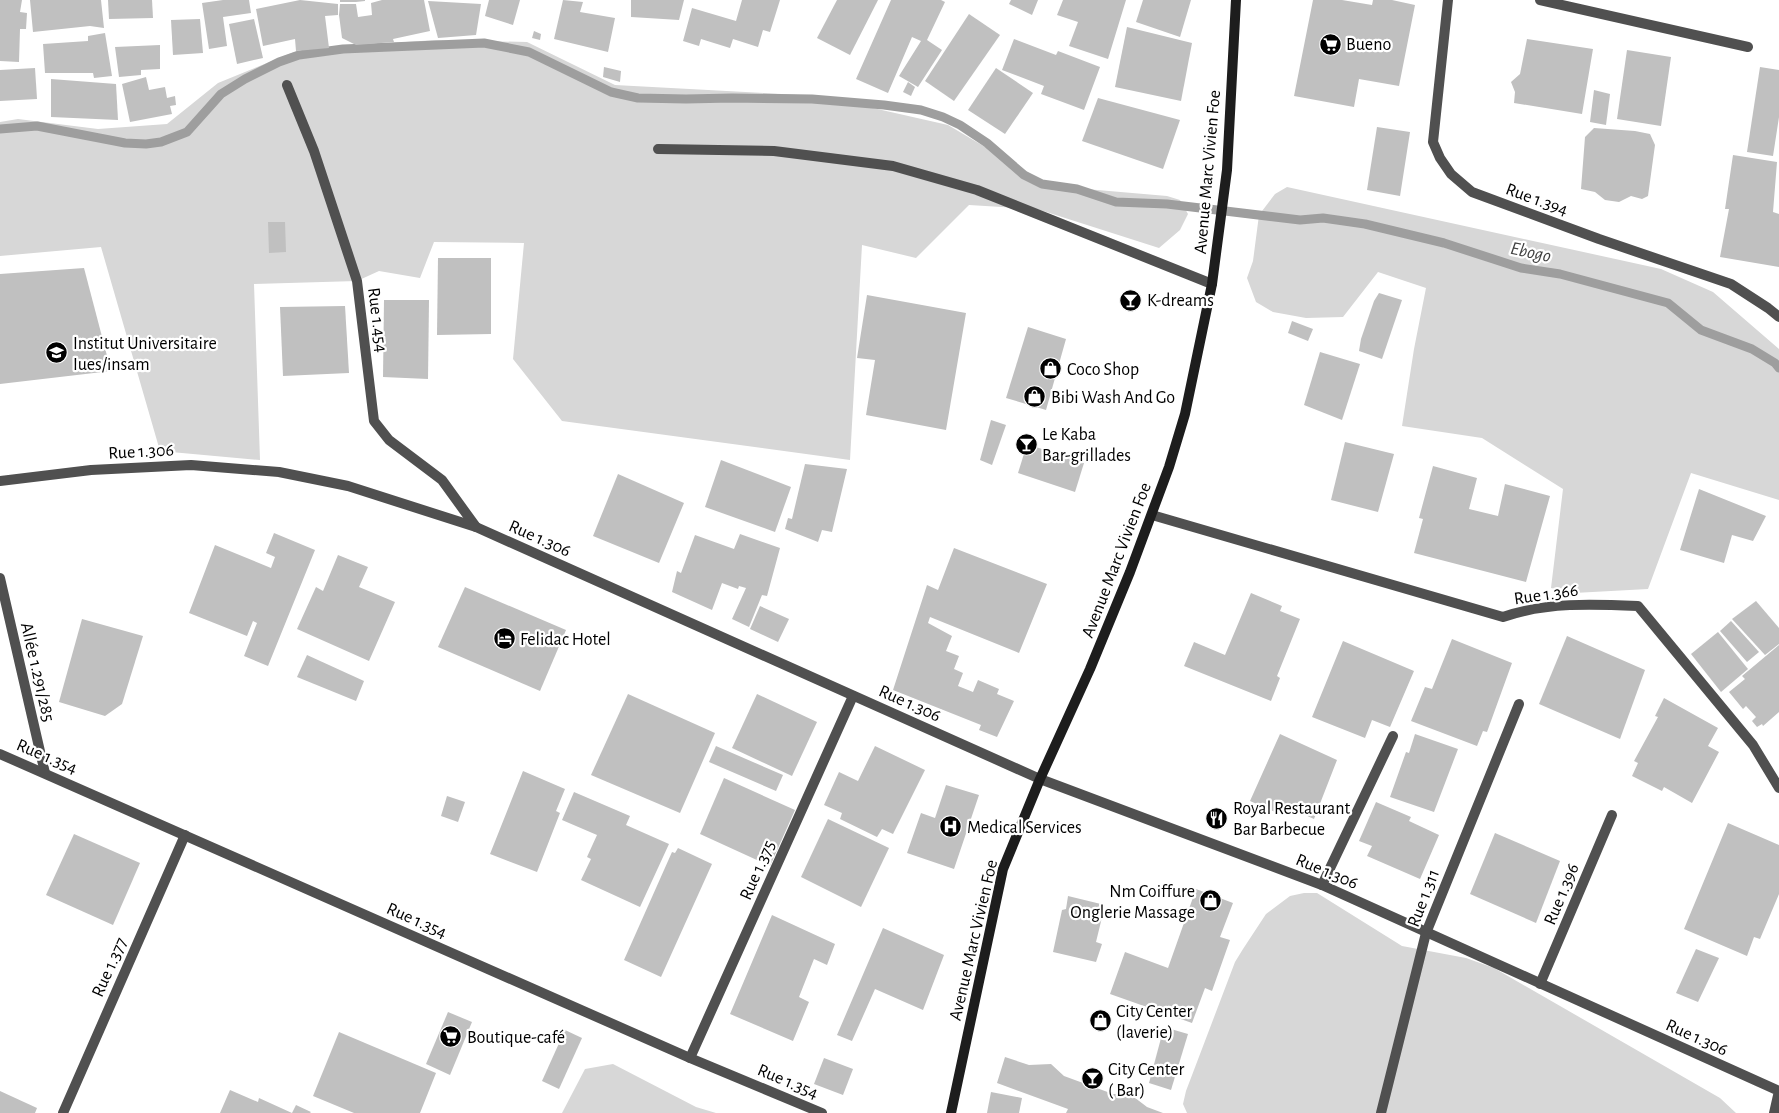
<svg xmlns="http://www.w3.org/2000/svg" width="1779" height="1113" font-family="'Alegreya Sans',sans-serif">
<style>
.green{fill:#d7d7d7}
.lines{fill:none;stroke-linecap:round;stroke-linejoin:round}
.stream{stroke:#9e9e9e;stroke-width:9}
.building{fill:#c0c0c0}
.minor{stroke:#505050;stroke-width:10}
.secondary{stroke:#1d1d1d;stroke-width:10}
.labels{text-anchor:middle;stroke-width:4.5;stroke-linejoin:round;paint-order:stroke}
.poi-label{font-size:18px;fill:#000;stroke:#fff;text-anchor:start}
.street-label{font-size:18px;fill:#000;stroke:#fff}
.water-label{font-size:19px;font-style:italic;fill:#3f3f3f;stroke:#fff}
</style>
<rect width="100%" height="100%" fill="#fff"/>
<!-- green -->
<g class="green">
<polygon points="436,40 527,42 615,85 820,96 948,125 1051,186 1167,196 1180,200 1188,214 1180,230 1159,248 1037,209 969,205 916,258 862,245 850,460 562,421 513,359 524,243 434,242 420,278 379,271 357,281 254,284 260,460 160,451 101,247 0,256 0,122 18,119 98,129 167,124 218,83 294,52 330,47"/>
<polygon points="1287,187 1661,269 1713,292 1779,349 1779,500 1691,473 1648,589 1574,593 1551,588 1563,489 1482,438 1402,426 1414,349 1426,288 1378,272 1343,317 1306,318 1273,312 1256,302 1247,278 1253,261 1259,215 1275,194"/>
<polygon points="1304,893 1317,893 1402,946 1466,958 1494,968 1720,1098 1736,1113 1187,1113 1183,1104 1186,1091 1235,962 1243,949 1266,914 1290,896"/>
<polygon points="613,1064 696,1107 716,1113 562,1113 585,1069"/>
</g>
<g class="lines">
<!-- stream -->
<polyline class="stream" points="0,129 37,126 125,143 146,144 161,142 187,132 221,94 245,79 279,62 299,55 343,49 484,43 529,52 611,92 638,98 686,99 732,98 812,99 884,105 921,110 943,117 960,125 987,143 1024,175 1042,184 1077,189 1116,202 1167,204 1300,220 1323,218 1365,224 1444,243 1521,268 1560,274 1668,303 1701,330 1752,349 1775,363 1779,368"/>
</g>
<!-- building -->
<g class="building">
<polygon points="0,0 22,0 20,12 27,13 26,29 20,29 19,62 0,61"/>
<polygon points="30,0 101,0 104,28 90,26 33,32"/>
<polygon points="108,0 152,0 153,18 109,19"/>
<polygon points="223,0 249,0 251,13 223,17 227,46 209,49 202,3"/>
<polygon points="300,0 338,4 338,15 325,16 329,48 296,51 295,39 263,46 256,9"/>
<polygon points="340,0 365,0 365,1 356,2 340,2"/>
<polygon points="382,0 424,0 430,31 393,39 394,42 356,45 342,38 339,15 340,4 356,4 358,17 372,15 371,3"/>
<polygon points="489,0 520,0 513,25 485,16"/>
<polygon points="563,0 583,2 580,12 615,18 608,52 554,39"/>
<polygon points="631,0 684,0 679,20 631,17"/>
<polygon points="742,0 780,0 770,32 763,30 758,47 733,39 730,48 701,39 699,46 683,41 692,8 736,21"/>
<polygon points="837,0 878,0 850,55 817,38"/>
<polygon points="891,0 941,0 945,2 927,40 942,50 918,87 899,76 921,41 912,37 888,93 856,79"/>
<polygon points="1011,0 1038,0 1032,15 1009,4"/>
<polygon points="1063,0 1126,0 1108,59 1069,46 1078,22 1057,15"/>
<polygon points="1143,0 1191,0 1180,37 1136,22"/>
<polygon points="1313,0 1342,0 1372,5 1373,0 1392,0 1415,5 1399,86 1359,79 1354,107 1294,96"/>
<polygon points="428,1 481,4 476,35 438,38"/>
<polygon points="969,14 1000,35 954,101 925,81"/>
<polygon points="200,19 203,53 173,55 171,20"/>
<polygon points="254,19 263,58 237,64 229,24"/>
<polygon points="1127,27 1192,43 1181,101 1115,87"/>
<polygon points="534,31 541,34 540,40 532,38"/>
<polygon points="105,33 112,76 94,78 93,73 45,73 43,44 88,41 88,36"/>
<polygon points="1014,39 1056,55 1058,51 1100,67 1084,110 1041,94 1044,86 1002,70"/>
<polygon points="1527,39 1593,49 1582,114 1514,103 1515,92 1511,82 1520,74"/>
<polygon points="160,45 160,69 141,70 141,75 119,77 115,47"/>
<polygon points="1627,50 1671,57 1661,126 1617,119"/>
<polygon points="604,67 621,71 620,82 603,77"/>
<polygon points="1760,67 1779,70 1779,117 1773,156 1747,152"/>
<polygon points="35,68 37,99 0,101 0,70"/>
<polygon points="996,68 1033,93 1005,134 968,110"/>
<polygon points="146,77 149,90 165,87 167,98 175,96 176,105 170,106 172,114 130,122 122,84"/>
<polygon points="51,79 116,84 118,120 51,117"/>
<polygon points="908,82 915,87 911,96 903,92"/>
<polygon points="1594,90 1610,94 1606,125 1590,122"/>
<polygon points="1098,98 1180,120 1163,169 1082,141"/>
<polygon points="1377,127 1410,132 1400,196 1367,190"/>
<polygon points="1594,128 1635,131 1650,134 1655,145 1648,196 1642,199 1631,196 1619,202 1605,200 1595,192 1581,189 1585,137"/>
<polygon points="1733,155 1777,162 1773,212 1779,214 1779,267 1720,257 1729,209 1725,209"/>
<polygon points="268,222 285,222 286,252 269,253"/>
<polygon points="438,258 491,258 491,334 437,335"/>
<polygon points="84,268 111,371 0,384 0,274"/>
<polygon points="1379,293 1402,300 1382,359 1359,351 1361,339 1374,301"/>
<polygon points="867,295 966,313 946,430 866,415 875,360 857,358"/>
<polygon points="384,300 429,300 428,379 383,377"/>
<polygon points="345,306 349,373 283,376 280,307"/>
<polygon points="1292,321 1313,329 1308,341 1288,333"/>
<polygon points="1028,327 1066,339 1046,410 1006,398"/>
<polygon points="1320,352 1360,364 1342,420 1304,405"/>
<polygon points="991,420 1006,425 992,465 980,460"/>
<polygon points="1345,442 1394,454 1378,512 1331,500"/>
<polygon points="1027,444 1084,463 1075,492 1018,473"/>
<polygon points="721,460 791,487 775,532 705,507"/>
<polygon points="805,464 847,469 832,532 822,530 818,542 785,529 788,518 792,519"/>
<polygon points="1433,466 1477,478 1469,509 1498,516 1505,484 1550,496 1526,582 1414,553 1423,519 1419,518"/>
<polygon points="618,474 684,503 659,563 593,536"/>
<polygon points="1699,489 1766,516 1753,541 1732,535 1724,563 1680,550"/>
<polygon points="274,533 315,550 268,666 244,656 257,623 253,621 247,636 189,613 215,545 271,568 275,557 266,553"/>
<polygon points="740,534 780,548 767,596 762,595 749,627 732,619 746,588 739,586 738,589 722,583 712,610 672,592 677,571 681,573 695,535 734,549"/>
<polygon points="954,548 1047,584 1019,653 930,617 928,623 952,636 946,651 959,656 954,669 963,673 958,686 973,692 978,680 999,689 997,694 1014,701 997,737 979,730 981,725 893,690 927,585 938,590"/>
<polygon points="338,555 368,567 359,587 395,602 369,661 297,629 316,587 323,591"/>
<polygon points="465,587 566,630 540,691 438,647"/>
<polygon points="1251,593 1282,606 1280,611 1300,619 1277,676 1280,678 1271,701 1184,666 1194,642 1225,655"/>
<polygon points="1756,601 1779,628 1779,644 1765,655 1732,619"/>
<polygon points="760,606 789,619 778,642 750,629"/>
<polygon points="82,619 143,636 122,704 105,716 59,702"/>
<polygon points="1731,621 1759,652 1747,662 1720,631"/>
<polygon points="1718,632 1748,669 1721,692 1691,654"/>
<polygon points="1567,636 1645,670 1620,739 1539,704"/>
<polygon points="1452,639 1512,663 1487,732 1483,731 1477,746 1411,721 1425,687 1432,689"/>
<polygon points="1343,641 1414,671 1390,727 1372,720 1365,738 1312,717"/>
<polygon points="1779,645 1779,712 1763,726 1762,724 1757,727 1752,721 1756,717 1746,706 1743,709 1729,692 1745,679 1742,676"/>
<polygon points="307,655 364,681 356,701 297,677"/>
<polygon points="628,694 715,733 680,813 591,775"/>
<polygon points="757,694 817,722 792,776 732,748"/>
<polygon points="1664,698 1718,728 1708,746 1719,752 1692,803 1664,787 1662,791 1632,776 1638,763 1634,761 1658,717 1655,716"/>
<polygon points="1280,734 1337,760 1314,819 1279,803 1275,812 1250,801"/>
<polygon points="1415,734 1458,749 1434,812 1390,797 1406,752 1409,753"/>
<polygon points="716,746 783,775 776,791 709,762"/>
<polygon points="875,746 925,770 893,834 882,829 877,837 840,819 842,813 824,805 839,772 858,781"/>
<polygon points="523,771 565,789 556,811 560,813 537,872 490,854"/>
<polygon points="724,778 795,810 770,866 700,834"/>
<polygon points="946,785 979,795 954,869 907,853 921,813 935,818"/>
<polygon points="574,792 630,816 626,825 669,844 640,907 581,880 591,859 587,857 597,835 562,820"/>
<polygon points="447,796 465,802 458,822 441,816"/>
<polygon points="1376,802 1411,817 1409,821 1439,835 1420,879 1367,856 1372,846 1359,841"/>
<polygon points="828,819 889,848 861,907 801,877"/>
<polygon points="1728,823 1779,845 1779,894 1760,939 1754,937 1747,956 1684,929"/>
<polygon points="1495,833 1560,861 1536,923 1470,894"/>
<polygon points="74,834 140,863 113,925 46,895"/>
<polygon points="678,848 712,864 661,977 624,960 672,852 675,853"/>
<polygon points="1196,889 1233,903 1220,937 1230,940 1212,991 1205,988 1192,1023 1110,994 1125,952 1168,968"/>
<polygon points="1068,896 1105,905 1096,942 1102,944 1096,962 1053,952 1062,910 1066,909"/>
<polygon points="772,915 835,944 827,965 814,959 799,997 809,1002 793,1041 730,1014"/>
<polygon points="883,928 944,955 923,1010 875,989 852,1041 837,1035"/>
<polygon points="1696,949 1719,958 1698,1002 1676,993"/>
<polygon points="448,1012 472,1022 450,1075 426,1064"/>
<polygon points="1164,1027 1188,1034 1171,1090 1149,1083"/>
<polygon points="565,1030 582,1038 559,1089 542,1081"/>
<polygon points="339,1032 436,1073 420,1113 354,1113 313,1096"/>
<polygon points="1005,1057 1029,1065 1051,1064 1064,1076 1113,1094 1130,1094 1147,1107 1163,1113 1066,1113 1068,1109 997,1083"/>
<polygon points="824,1058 853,1069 843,1095 814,1084"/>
<polygon points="230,1090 258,1102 259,1098 292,1113 296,1105 311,1112 310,1113 220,1113"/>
<polygon points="0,1091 37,1108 35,1113 0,1113"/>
<polygon points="991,1092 1022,1098 1019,1113 987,1113"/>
</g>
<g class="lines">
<!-- minor -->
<g class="minor">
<polyline points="1448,0 1433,142 1440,158 1451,174 1472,192 1599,239 1731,284 1768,308 1779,317"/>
<polyline points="1540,0 1748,47"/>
<polyline points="287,85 314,151 357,281 374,421 389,440 442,480 476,527"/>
<polyline points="658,149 774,151 893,166 977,190 1212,284"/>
<polyline points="0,481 91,470 191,465 279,472 348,486 476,527 1040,779 1322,885 1779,1091 1774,1113"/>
<path d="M 1152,515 L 1503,617 C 1546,602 1593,604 1638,606 L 1753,745 L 1779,788"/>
<polyline points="0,578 45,773"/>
<polyline points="0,754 690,1058 822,1113"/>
<polyline points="1322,885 1393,736"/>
<polyline points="1540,984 1612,815"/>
<polyline points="690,1058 853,696"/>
<polyline points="63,1113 185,835"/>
<polyline points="1381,1113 1426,933 1519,704"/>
</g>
<!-- secondary -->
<polyline class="secondary" points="951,1113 1003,869 1040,779 1090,669 1130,572 1169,467 1185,414 1212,284 1227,170 1236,0"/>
</g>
<!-- icons -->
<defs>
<symbol id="supermarket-disc" viewBox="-11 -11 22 22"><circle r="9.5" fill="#000" stroke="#fff"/><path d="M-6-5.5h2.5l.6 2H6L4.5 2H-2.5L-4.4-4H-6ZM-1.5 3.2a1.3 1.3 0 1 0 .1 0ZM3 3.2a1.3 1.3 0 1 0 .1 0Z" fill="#fff"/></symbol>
<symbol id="bar-disc" viewBox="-11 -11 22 22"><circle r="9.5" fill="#000" stroke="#fff"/><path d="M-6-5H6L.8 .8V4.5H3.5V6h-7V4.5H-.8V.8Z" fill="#fff"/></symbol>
<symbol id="university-disc" viewBox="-11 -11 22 22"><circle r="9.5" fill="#000" stroke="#fff"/><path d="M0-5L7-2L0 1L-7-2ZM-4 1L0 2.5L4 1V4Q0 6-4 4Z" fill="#fff"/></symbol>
<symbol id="shop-disc" viewBox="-11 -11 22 22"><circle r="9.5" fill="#000" stroke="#fff"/><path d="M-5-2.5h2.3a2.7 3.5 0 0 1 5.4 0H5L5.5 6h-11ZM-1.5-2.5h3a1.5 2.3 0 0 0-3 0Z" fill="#fff"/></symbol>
<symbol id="hotel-disc" viewBox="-11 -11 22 22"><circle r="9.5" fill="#000" stroke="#fff"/><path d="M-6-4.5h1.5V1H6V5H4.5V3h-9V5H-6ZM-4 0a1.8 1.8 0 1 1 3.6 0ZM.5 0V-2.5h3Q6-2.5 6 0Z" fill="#fff"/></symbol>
<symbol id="restaurant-disc" viewBox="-11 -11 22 22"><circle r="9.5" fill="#000" stroke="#fff"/><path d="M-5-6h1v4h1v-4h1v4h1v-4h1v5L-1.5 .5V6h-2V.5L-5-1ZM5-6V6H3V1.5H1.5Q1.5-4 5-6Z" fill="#fff"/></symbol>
<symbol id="hospital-disc" viewBox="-11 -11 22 22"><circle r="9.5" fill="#000" stroke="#fff"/><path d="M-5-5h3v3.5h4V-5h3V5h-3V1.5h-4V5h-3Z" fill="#fff"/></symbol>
</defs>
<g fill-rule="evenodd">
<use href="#supermarket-disc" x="1318" y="32" width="25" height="25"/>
<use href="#bar-disc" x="1118" y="288" width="25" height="25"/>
<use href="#university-disc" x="44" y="340" width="25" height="25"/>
<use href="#shop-disc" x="1038" y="356" width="25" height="25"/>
<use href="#shop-disc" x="1022" y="384" width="25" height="25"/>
<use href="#bar-disc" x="1014" y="432" width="25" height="25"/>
<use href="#hotel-disc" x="492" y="626" width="25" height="25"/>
<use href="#restaurant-disc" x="1204" y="806" width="25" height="25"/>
<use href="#hospital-disc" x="938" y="814" width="25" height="25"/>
<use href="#shop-disc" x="1198" y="888" width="25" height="25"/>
<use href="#shop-disc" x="1088" y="1008" width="25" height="25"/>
<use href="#supermarket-disc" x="438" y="1024" width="25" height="25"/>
<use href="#bar-disc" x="1080" y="1066" width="25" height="25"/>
</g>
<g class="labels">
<!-- poi labels -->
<g class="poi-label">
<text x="1346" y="50">Bueno</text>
<text x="1147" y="306">K-dreams</text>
<text x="73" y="349">Institut Universitaire<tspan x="73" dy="21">Iues/insam</tspan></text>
<text x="1067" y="375">Coco Shop</text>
<text x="1051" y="403">Bibi Wash And Go</text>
<text x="1042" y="440">Le Kaba<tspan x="1042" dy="21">Bar-grillades</tspan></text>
<text x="520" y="645">Felidac Hotel</text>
<text x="1233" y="814">Royal Restaurant<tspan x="1233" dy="21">Bar Barbecue</tspan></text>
<text x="967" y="833">Medical Services</text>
<text x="1195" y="897" text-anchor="end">Nm Coiffure<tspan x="1195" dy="21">Onglerie Massage</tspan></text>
<text x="1116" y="1017">City Center<tspan x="1116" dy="21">(laverie)</tspan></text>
<text x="467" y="1043">Boutique-café</text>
<text x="1108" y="1075">City Center<tspan x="1108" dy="21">( Bar)</tspan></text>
</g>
<!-- street labels -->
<g class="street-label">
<text transform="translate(1207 172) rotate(-85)" y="6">Avenue Marc Vivien Foe</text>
<text transform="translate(1537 199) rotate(20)" y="6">Rue 1.394</text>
<text transform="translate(378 320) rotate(83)" y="6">Rue 1.454</text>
<text transform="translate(141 451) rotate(-3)" y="6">Rue 1.306</text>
<text transform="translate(540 538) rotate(24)" y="6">Rue 1.306</text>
<text transform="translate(1116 560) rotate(-69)" y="6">Avenue Marc Vivien Foe</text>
<text transform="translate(1546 594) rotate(-8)" y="6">Rue 1.366</text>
<text transform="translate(38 672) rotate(77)" y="6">Allée 1.291/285</text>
<text transform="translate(910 703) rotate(24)" y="6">Rue 1.306</text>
<text transform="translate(47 756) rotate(23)" y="6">Rue 1.354</text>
<text transform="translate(757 870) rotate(-66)" y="6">Rue 1.375</text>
<text transform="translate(1327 871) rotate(23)" y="6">Rue 1.306</text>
<text transform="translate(1561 894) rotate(-67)" y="6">Rue 1.396</text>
<text transform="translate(1423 898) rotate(-69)" y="6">Rue 1.311</text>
<text transform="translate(417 920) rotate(24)" y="6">Rue 1.354</text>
<text transform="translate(973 940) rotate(-77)" y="6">Avenue Marc Vivien Foe</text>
<text transform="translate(109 967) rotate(-66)" y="6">Rue 1.377</text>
<text transform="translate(1697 1037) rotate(24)" y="6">Rue 1.306</text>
<text transform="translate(788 1081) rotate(23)" y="6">Rue 1.354</text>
</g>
<!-- water labels -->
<g class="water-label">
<text transform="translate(1531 251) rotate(12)" y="7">Ebogo</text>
</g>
</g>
</svg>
